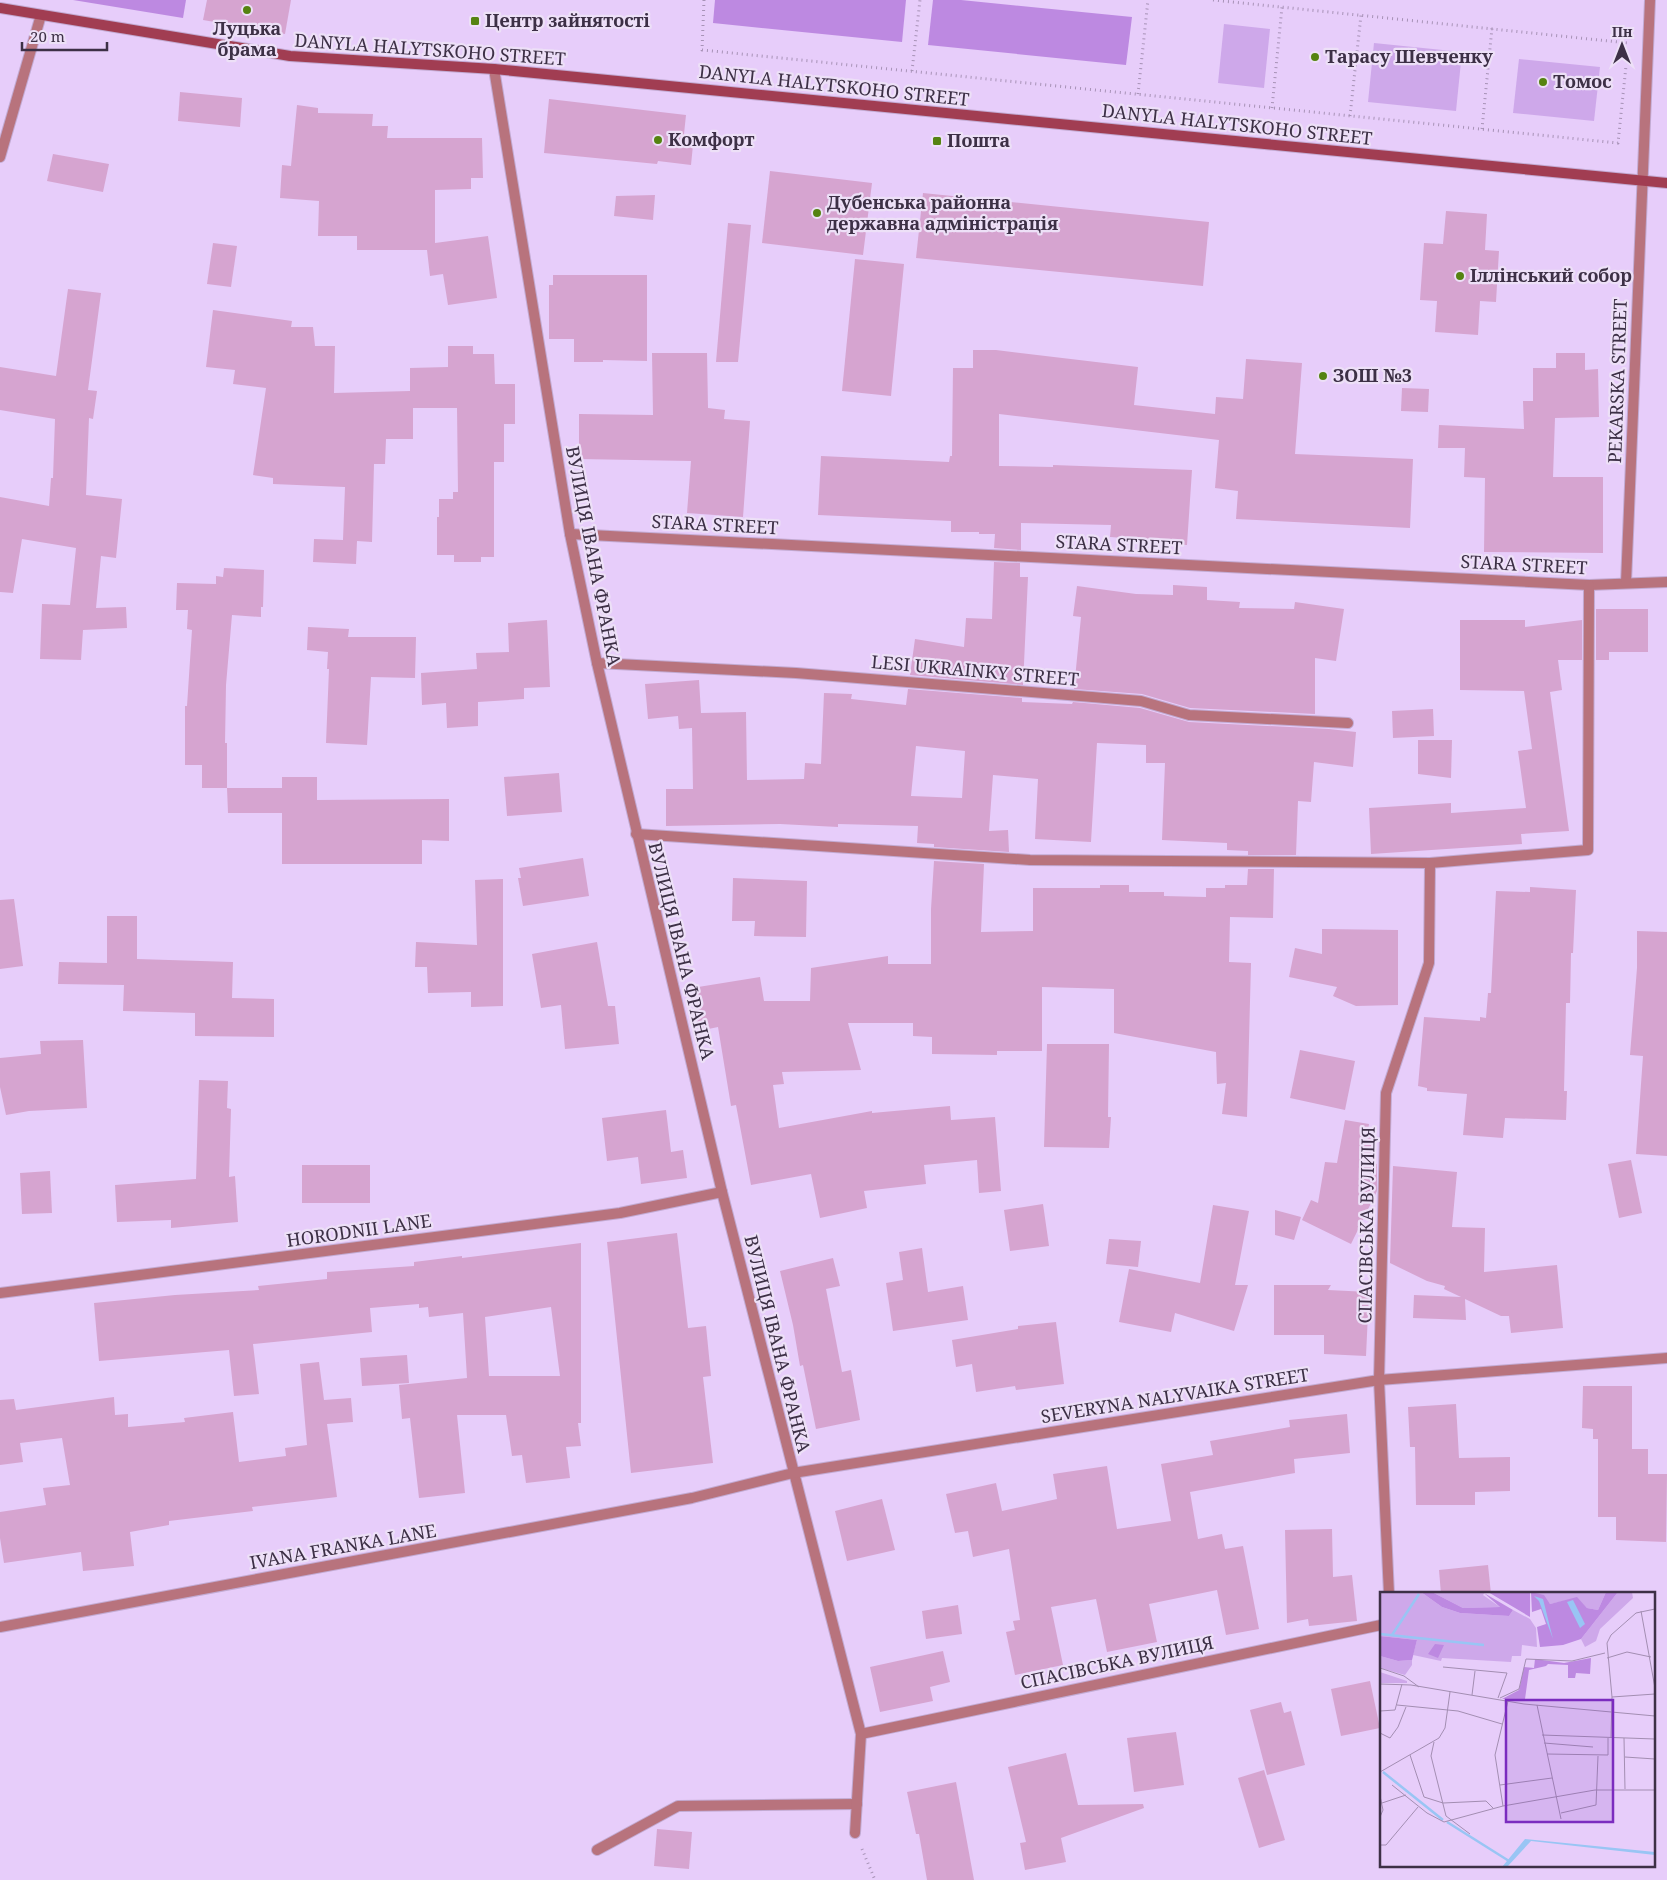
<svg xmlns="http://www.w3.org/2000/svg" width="1667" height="1880" font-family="'Noto Serif',serif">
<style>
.green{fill:#cea8ea}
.forest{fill:#bd89e1}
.building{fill:#d6a4d0;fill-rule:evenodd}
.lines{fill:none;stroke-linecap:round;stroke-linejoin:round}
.lane-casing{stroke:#c2aad2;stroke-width:12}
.street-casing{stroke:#c2aad2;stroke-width:12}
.secondary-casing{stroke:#c2aad2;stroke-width:12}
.path{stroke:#a792b6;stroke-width:3;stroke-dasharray:1 4;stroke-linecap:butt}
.lane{stroke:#b8737d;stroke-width:10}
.street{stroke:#b8737d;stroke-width:10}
.secondary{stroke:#a13d52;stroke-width:10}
.poi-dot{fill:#558311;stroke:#ede0f7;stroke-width:2}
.labels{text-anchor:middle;stroke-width:4.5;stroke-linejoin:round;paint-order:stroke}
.poi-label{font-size:18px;font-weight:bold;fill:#3d3046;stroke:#ede0f7;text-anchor:start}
.street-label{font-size:18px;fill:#3d3046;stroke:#ede0f7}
.inset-river{fill:none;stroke:#99c5f4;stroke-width:2.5}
.inset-road{fill:none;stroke:#a38eb2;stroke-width:1}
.view{fill:#7b2cbf;fill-opacity:0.15;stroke:#7b2cbf;stroke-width:2.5}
.inset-edge{fill:none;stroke:#3d3046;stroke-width:2.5}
</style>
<rect width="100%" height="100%" fill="#e7cdfa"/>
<!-- green -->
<g class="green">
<polygon points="1224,24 1270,29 1264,88 1218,83"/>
<polygon points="1374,43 1462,52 1456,111 1368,102"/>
<polygon points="1519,59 1600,67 1594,121 1513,113"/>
</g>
<!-- forest -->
<g class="forest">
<polygon points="73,0 186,0 183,18"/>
<polygon points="715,0 906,0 902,42 713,23"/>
<polygon points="933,0 961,0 1132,17 1126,65 928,45"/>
</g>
<!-- building -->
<g class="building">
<polygon points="207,0 291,0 285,34 203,20"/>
<polygon points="180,92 242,98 240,127 178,121"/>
<polygon points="549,99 686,115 684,134 694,135 691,165 658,161 657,164 544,153"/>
<polygon points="297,105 318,108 318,113 373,114 372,126 388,126 387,138 482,138 483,178 471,178 471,189 435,190 435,243 488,236 497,298 448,305 443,274 430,276 427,250 357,250 357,236 318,236 319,201 280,198 282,165 291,166"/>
<polygon points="53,154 109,164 103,192 47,181"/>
<polygon points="770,171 872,183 863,255 762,243"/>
<polygon points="923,193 1209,222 1203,286 916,258"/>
<polygon points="655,195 653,220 614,216 616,196"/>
<polygon points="1446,211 1487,214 1485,250 1499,251 1496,302 1480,301 1478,335 1435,332 1437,301 1420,300 1424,243 1443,244"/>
<polygon points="728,223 751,225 738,362 716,362"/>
<polygon points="213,243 237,246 231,287 207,284"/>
<polygon points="855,259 904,264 891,396 842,391"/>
<polygon points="553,275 647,275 647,361 603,360 603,362 574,362 574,339 549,339 549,285 553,285"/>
<polygon points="68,289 101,293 88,390 97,391 93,419 89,418 86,495 122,499 116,558 101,556 96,608 126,607 127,628 83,630 81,660 40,659 42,604 70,605 76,548 22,539 13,593 0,592 0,497 49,506 51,478 53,478 55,419 0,410 0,367 56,376"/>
<polygon points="213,310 292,321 291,327 313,327 315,346 335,346 334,393 410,391 410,368 448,367 448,346 473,346 473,354 494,354 495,384 515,384 515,424 504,424 504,462 494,462 494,557 481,557 481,562 454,562 454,555 437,555 437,517 439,517 439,499 453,499 453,492 458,492 457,408 413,408 413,439 386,439 385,464 374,464 372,542 357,541 356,564 313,562 314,539 343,540 345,487 273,484 273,478 253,475 266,388 233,384 235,370 206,367"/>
<polygon points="973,350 996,350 1138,367 1134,405 1215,414 1216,397 1243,399 1246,359 1302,363 1295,454 1413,459 1410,528 1236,519 1238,491 1215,488 1219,440 999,414 999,466 1053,467 1053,465 1192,470 1187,545 1151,543 1151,540 1110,537 1111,525 1021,523 1021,550 994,548 995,534 979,534 979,532 951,532 951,521 818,515 821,456 949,462 950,456 952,456 953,368 973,368"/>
<polygon points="652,353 707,353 708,408 725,410 724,419 750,421 743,517 687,513 691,461 579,459 579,414 653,415"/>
<polygon points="1556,353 1585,353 1585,370 1598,369 1599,417 1555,418 1553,477 1603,477 1603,553 1484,552 1485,478 1464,477 1465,448 1438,448 1439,425 1524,429 1523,401 1533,401 1533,368 1556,368"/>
<polygon points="1402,388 1429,389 1428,412 1401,411"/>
<polygon points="994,562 1020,563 1020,577 1028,577 1023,685 910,675 915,639 964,647 966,618 992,619"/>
<polygon points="224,568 264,570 263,607 261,607 261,617 232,615 226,685 225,743 227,743 227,788 202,788 202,765 185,765 185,706 187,706 192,630 187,629 188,610 176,610 177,583 216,584 216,576 223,577"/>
<polygon points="1173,585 1207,587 1207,600 1240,602 1239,608 1294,609 1295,602 1344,609 1336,661 1315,658 1315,714 1190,708 1142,694 1074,689 1081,617 1073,616 1077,586 1136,594 1173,595"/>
<polygon points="1596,609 1648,609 1648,652 1609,652 1609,660 1596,660"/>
<polygon points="547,620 550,687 524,688 524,699 478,702 478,726 447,728 446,703 422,705 421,673 477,669 476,653 509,652 508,623"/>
<polygon points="1460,620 1525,620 1525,627 1582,620 1582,660 1558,660 1562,690 1550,692 1569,831 1521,834 1522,844 1371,854 1369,808 1451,803 1451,813 1526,808 1518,751 1532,749 1524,691 1460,690"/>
<polygon points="308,627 349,629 348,637 416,637 415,678 371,677 367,745 326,743 329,669 327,669 328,652 307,650"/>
<path d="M 699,680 L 701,713 L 746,712 L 747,780 L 804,779 L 805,763 L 821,764 L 824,693 L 852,694 L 851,699 L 906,705 L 908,689 L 1022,698 L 1022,702 L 1072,704 L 1073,702 L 1140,708 L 1189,722 L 1329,729 L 1356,732 L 1353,767 L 1314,762 L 1311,802 L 1298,801 L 1296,855 L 1248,855 L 1248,851 L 1227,850 L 1227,843 L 1162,840 L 1165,763 L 1146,763 L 1146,745 L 1097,743 L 1091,842 L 1035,839 L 1038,779 L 993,775 L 989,831 L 1008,830 L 1009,852 L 934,847 L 934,844 L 917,843 L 918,826 L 838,824 L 838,827 L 780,824 L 666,826 L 666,789 L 693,789 L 692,728 L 679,729 L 678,716 L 648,719 L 645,684 ZM 916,746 L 965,751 L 962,798 L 911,796 Z"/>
<polygon points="1433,709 1434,736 1393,738 1392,711"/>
<polygon points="1418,740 1452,740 1451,778 1418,774"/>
<polygon points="559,773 562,812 507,816 504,777"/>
<polygon points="282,777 317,777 317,800 449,799 449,841 422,840 422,864 282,864 282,813 228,813 227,788 282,788"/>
<polygon points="583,858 589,896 523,906 518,878 521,878 519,868"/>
<polygon points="934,861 984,864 981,932 1033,931 1033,888 1100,888 1100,885 1129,885 1129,892 1164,892 1164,896 1206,897 1206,888 1225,888 1225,885 1247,885 1248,869 1274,869 1273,918 1230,917 1229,962 1251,963 1247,1117 1222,1114 1226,1083 1217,1084 1216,1052 1114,1033 1114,989 1042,987 1042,1051 997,1051 997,1055 932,1054 932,1037 913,1036 913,1023 848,1023 861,1070 782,1072 784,1084 773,1085 779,1128 872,1111 872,1113 950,1106 951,1120 995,1117 1001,1191 979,1193 977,1160 924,1165 926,1184 864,1191 867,1208 820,1218 811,1174 751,1185 736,1105 731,1106 718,1027 699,1031 692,988 760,977 764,1001 810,1001 811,968 888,956 888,964 931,964 931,909"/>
<polygon points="733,878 807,881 806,937 754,936 755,921 732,921"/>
<polygon points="503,879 503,1006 471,1007 471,992 428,993 427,967 415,967 416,942 477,945 475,880"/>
<polygon points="1530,887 1576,890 1573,953 1571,953 1570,1003 1566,1003 1564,1091 1567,1091 1566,1120 1505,1118 1503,1138 1463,1135 1467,1094 1427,1091 1427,1088 1418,1086 1424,1017 1480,1021 1480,1017 1486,1018 1488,993 1491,993 1496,891 1530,892"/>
<polygon points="14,899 23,966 0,969 0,900"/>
<polygon points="107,916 137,916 137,959 233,962 232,998 274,999 274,1037 195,1036 195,1013 123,1011 124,985 58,984 59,962 107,963"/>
<polygon points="1322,929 1398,930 1398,1005 1356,1006 1333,996 1337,987 1289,977 1295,948 1322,954"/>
<polygon points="1637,931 1667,932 1667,1156 1636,1154 1643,1056 1630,1055 1637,968"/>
<polygon points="597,942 608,1006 615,1006 619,1044 565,1049 561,1005 541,1008 532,954"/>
<polygon points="83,1040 87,1108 29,1111 6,1115 0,1087 0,1058 41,1054 40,1041"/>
<polygon points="1047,1044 1109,1044 1108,1117 1111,1117 1109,1148 1044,1147"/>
<polygon points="1300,1050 1355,1061 1345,1110 1290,1098"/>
<polygon points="199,1080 228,1081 227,1108 231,1109 229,1177 235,1176 238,1222 171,1228 171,1220 117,1222 115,1185 196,1179"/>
<polygon points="666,1110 671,1152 683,1150 687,1178 641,1184 638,1157 607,1161 602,1118"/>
<polygon points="1345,1120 1369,1124 1368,1131 1374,1132 1369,1163 1377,1164 1377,1191 1351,1244 1302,1220 1311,1200 1318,1203 1325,1162 1337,1163"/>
<polygon points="1631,1160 1642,1213 1619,1218 1608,1164"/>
<rect x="302" y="1165" width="68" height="38"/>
<polygon points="1393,1166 1457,1172 1452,1227 1485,1228 1484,1272 1557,1265 1563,1328 1511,1333 1509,1316 1501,1316 1465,1299 1466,1320 1413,1318 1414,1295 1461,1297 1444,1289 1445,1286 1427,1281 1390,1263"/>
<polygon points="50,1171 52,1213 22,1214 20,1173"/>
<polygon points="1043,1204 1049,1246 1010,1251 1004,1210"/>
<polygon points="1213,1205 1249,1211 1235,1285 1248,1285 1234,1331 1175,1313 1171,1332 1119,1322 1129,1269 1200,1283"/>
<polygon points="1275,1210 1301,1217 1294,1240 1275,1235"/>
<polygon points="677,1233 688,1328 706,1326 711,1376 703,1377 713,1463 631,1473 607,1242"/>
<polygon points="1109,1239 1141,1241 1138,1267 1106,1264"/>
<path d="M 581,1243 L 581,1423 L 578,1423 L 581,1446 L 566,1447 L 570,1478 L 526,1483 L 522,1455 L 512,1456 L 506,1415 L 457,1415 L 465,1493 L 419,1498 L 410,1418 L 402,1419 L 399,1385 L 467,1378 L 463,1313 L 429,1317 L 428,1307 L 419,1308 L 419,1304 L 370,1308 L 372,1332 L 253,1344 L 259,1394 L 234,1396 L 229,1350 L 99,1361 L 94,1303 L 175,1295 L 259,1290 L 258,1286 L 327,1279 L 327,1272 L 414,1266 L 414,1262 L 462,1256 L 462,1258 ZM 551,1307 L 560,1376 L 489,1376 L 485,1317 Z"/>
<polygon points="922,1248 928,1292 963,1286 968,1320 893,1331 886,1283 903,1280 899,1252"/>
<polygon points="833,1258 840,1286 826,1289 842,1372 851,1370 860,1420 816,1429 803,1365 800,1366 793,1325 780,1271"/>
<polygon points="1274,1285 1331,1285 1328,1290 1369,1292 1366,1356 1324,1354 1324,1335 1274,1335"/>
<polygon points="1056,1322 1064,1384 1016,1390 1015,1386 976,1392 972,1364 956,1367 952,1340 1018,1329 1018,1326"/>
<polygon points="407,1355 409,1383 362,1386 360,1358"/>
<polygon points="319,1362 324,1400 351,1398 353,1422 327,1424 337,1497 252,1507 253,1511 169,1521 169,1525 130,1532 134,1566 83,1571 81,1552 4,1563 0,1538 0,1512 46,1505 43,1488 70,1485 62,1438 20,1443 23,1462 0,1465 0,1400 14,1399 16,1410 114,1397 115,1415 128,1414 128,1427 185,1422 184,1418 233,1412 239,1462 286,1456 285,1448 307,1445 300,1364"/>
<polygon points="1583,1386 1632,1386 1632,1449 1648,1449 1648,1474 1667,1474 1666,1542 1616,1540 1616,1517 1598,1517 1598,1439 1593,1439 1593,1429 1582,1428"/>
<polygon points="1456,1404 1459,1458 1510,1457 1510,1491 1475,1492 1475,1505 1416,1505 1415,1447 1410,1447 1408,1407"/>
<polygon points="1347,1414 1350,1453 1294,1459 1295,1473 1190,1492 1198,1539 1222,1534 1225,1549 1243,1546 1259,1629 1226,1635 1217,1590 1149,1604 1157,1642 1107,1652 1096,1599 1051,1607 1063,1665 1015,1675 1006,1632 1015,1630 1013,1621 1020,1620 1009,1549 973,1557 968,1531 955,1533 946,1494 996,1483 1002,1511 1057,1499 1053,1474 1107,1466 1117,1529 1171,1521 1161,1464 1213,1455 1210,1441 1290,1427 1289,1420"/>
<polygon points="882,1499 895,1550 847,1561 835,1511"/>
<polygon points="1332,1529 1333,1577 1352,1575 1357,1621 1309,1626 1308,1619 1287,1623 1285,1530"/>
<polygon points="1488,1565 1491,1594 1441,1594 1439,1570"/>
<polygon points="958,1605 962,1634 926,1639 922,1611"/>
<polygon points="943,1651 950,1682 930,1687 933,1701 880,1712 870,1667"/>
<polygon points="1370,1681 1380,1728 1341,1736 1331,1689"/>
<polygon points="1281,1702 1284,1713 1291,1711 1305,1765 1267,1775 1250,1710"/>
<polygon points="1176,1732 1184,1785 1134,1792 1127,1738"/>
<polygon points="1066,1753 1078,1805 1143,1804 1144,1808 1061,1838 1066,1862 1025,1870 1020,1843 1026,1842 1008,1767"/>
<polygon points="1264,1770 1285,1840 1259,1848 1238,1778"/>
<polygon points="956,1782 974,1880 927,1880 919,1834 916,1834 907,1792"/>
<polygon points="657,1829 692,1832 689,1869 654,1866"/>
</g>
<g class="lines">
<defs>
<polyline id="lane" points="597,1850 678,1806 857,1804"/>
<g id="street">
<polyline points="494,69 570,534 597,663 722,1192 861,1734 855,1833"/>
<polyline points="0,157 41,15"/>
<polyline points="570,534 1589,585 1667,582"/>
<polyline points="1626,583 1650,0"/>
<polyline points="597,663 796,673 1141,701 1189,715 1348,723"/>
<polyline points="636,834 1030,860 1430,863 1588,850 1589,585"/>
<polyline points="0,1293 620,1213 722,1192"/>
<polyline points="1389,1594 1379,1380 1386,1093 1429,963 1430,863"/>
<polyline points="0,1627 692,1498 793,1473 1379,1380 1667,1358"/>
<polyline points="861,1734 1381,1625"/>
</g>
<polyline id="secondary" points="0,8 290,56 494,69 1667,183"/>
</defs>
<!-- lane casing -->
<use href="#lane" class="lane-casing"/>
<!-- street casing -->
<use href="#street" class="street-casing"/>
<!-- secondary casing -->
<use href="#secondary" class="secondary-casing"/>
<!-- path -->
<g class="path">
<polyline points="704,0 702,50 1618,143 1626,66"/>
<polyline points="1213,0 1628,43 1628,45"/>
<polyline points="912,71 920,0"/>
<polyline points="1138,94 1148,0"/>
<polyline points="1272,108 1282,7"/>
<polyline points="1350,116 1361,15"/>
<polyline points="1482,129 1492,28"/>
<polyline points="862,1849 875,1880"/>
</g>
<!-- lane -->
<use href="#lane" class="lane"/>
<!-- street -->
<use href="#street" class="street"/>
<!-- secondary -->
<use href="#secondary" class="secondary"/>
</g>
<!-- markers -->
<g class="poi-dot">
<circle cx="247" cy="10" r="5"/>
<rect x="470" y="16" width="10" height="10" rx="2.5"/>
<circle cx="1315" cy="57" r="5"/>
<circle cx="1543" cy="82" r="5"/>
<circle cx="658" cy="140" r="5"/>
<rect x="932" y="136" width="10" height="10" rx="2.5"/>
<circle cx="817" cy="213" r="5"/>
<circle cx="1460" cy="276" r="5"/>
<circle cx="1323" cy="376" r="5"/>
</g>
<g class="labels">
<!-- poi labels -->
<g class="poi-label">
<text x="485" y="27">Центр зайнятості</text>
<text x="247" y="35" text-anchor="middle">Луцька<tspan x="247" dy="21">брама</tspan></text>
<text x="1325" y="63">Тарасу Шевченку</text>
<text x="1553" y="88">Томос</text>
<text x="668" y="146">Комфорт</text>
<text x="947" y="147">Пошта</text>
<text x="827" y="209">Дубенська районна<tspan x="827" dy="21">державна адміністрація</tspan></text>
<text x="1470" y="282">Іллінський собор</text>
<text x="1333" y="382">ЗОШ №3</text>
</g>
<!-- street labels -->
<g class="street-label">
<text transform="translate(430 50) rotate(4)" y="6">DANYLA HALYTSKOHO STREET</text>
<text transform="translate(834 86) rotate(6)" y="6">DANYLA HALYTSKOHO STREET</text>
<text transform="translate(1237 125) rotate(6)" y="6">DANYLA HALYTSKOHO STREET</text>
<text transform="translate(1618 381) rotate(-88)" y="6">PEKARSKA STREET</text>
<text transform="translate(715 525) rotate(3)" y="6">STARA STREET</text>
<text transform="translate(1119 545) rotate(3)" y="6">STARA STREET</text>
<text transform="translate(593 556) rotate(79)" y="6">ВУЛИЦЯ ІВАНА ФРАНКА</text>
<text transform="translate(1524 565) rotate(3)" y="6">STARA STREET</text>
<text transform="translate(975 671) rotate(5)" y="6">LESI UKRAINKY STREET</text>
<text transform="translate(681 951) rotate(76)" y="6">ВУЛИЦЯ ІВАНА ФРАНКА</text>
<text transform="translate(1367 1225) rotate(-89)" y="6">СПАСІВСЬКА ВУЛИЦЯ</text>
<text transform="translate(359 1231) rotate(-8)" y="6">HORODNII LANE</text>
<text transform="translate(777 1344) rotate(76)" y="6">ВУЛИЦЯ ІВАНА ФРАНКА</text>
<text transform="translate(1175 1396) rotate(-9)" y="6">SEVERYNA NALYVAIKA STREET</text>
<text transform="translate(343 1547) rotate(-10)" y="6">IVANA FRANKA LANE</text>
<text transform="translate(1117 1663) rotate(-12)" y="6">СПАСІВСЬКА ВУЛИЦЯ</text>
</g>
</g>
<!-- overview -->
<g transform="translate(1380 1592)">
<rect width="275" height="275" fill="#e7cdfa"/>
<path d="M 0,0 L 41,0 L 62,15 L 80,21 L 129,24 L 133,18 L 150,27 L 156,36 L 157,55 L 142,53 L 141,64 L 132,64 L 131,70 L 62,66 L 61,69 L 33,63 L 37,48 L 0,44 ZM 52,0 L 105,0 L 103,3 L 120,15 L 83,16 ZM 154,0 L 226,0 L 218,18 L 207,16 L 197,6 L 170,12 ZM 238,0 L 252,0 L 253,6 L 220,37 L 216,49 L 205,55 L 201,47 ZM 0,64 L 18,69 L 32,68 L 32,73 L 25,83 L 0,76 ZM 0,80 L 27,89 L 27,91 L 0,91 Z" fill="#cea8ea"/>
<path d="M 41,0 L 52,0 L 83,16 L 120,15 L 104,1 L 133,18 L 129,24 L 80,21 L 62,15 ZM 108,0 L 150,0 L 150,25 ZM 151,0 L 164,3 L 170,12 L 197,5 L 207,16 L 218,18 L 226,0 L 238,0 L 201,47 L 183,53 L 160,55 L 157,35 L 166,32 L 161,17 L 152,20 ZM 0,44 L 37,48 L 32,68 L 18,69 L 0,64 ZM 55,52 L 64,53 L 58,66 L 48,62 ZM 211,66 L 210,82 L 196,81 L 195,86 L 188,86 L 188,73 L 168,72 L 166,74 L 149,78 L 145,107 L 122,107 L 139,98 L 144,75 L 154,76 L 155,67 L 184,71 Z" fill="#bd89e1"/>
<path d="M 154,4 L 163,7 L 173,47 L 159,9 ZM 193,8 L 205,32 L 200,36 L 187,10 ZM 145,247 L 275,260 L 275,263 L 151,249 L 128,274 L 122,275 Z" fill="#99c5f4"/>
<path class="inset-river" d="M 0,42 L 104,53M 12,43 L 39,2M 3,180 L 63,228M 67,230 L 129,269"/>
<path class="inset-road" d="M 261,19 L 275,96M 227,66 L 247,60 L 271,65M 63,75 L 127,81 L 118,106M 0,76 L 24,84 L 39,95M 0,92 L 31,93 L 144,112 L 275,124M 92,103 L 95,79M 232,105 L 275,102M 120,106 L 139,97 L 146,67 L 192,69 L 225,61M 17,113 L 78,119 L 122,132M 157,113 L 181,227M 0,119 L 15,118 L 22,92M 0,141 L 10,146 L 18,135 L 26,115M 162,143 L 275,147M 231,146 L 232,105 L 227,51 L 231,43 L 256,21 L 275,17M 244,146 L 245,197M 54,150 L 51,164 L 66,224 L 90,242M 164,151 L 213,155M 167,162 L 228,163 L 228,146M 30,163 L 44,205 L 63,211 L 106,209 L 113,216M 245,165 L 275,167M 0,180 L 59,146 L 65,136 L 70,100M 12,193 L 47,221 L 64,230 L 123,214 L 215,198 L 275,198M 120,193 L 172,186M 0,204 L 3,218 L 0,225M 2,211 L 26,203M 123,214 L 115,163 L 128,109M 181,221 L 216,213 L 218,164M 0,253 L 6,253 L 38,215"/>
<path class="view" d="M 126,108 L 233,108 L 233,230 L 126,230 Z"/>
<rect width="275" height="275" class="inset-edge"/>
</g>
<!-- north arrow -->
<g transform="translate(1622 45)" stroke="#ede0f7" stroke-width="4" paint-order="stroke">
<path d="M0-4L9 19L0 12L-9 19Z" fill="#3d3046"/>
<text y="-8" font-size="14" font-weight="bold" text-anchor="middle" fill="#3d3046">Пн</text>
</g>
<!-- scale -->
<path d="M22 42v8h85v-8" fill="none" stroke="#3d3046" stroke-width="2.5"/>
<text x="30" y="42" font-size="15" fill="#3d3046" stroke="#ede0f7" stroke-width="4" paint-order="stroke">20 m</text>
</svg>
